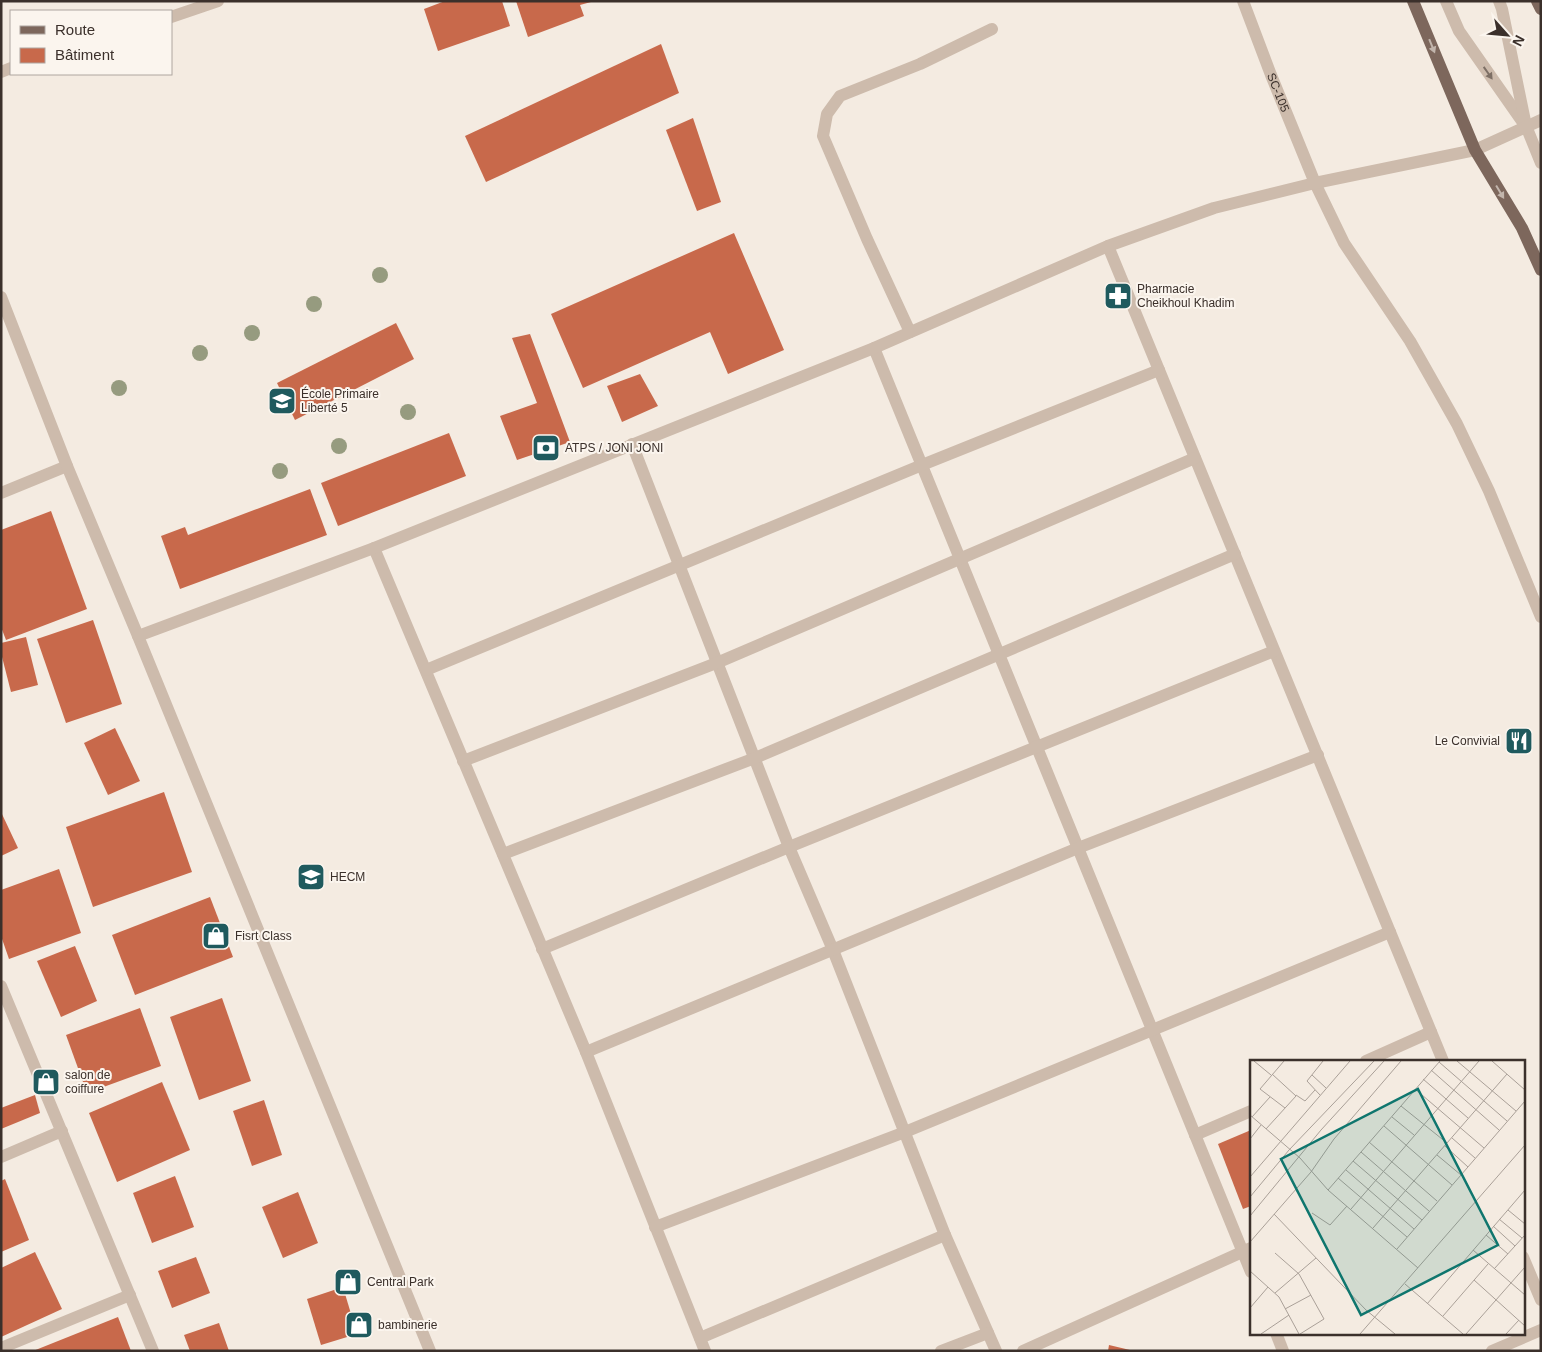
<svg xmlns="http://www.w3.org/2000/svg" width="1542" height="1352" font-family="Helvetica,sans-serif">
<style>
.building{fill:#c8694b}
.lines{fill:none;stroke-linecap:round;stroke-linejoin:round}
.service{stroke:#cdbbac;stroke-width:12}
.minor{stroke:#cdbbac;stroke-width:12}
.tertiary{stroke:#cdbbac;stroke-width:12}
.primary{stroke:#7d675c;stroke-width:12}
.tree{fill:#969b7f}
.oneway{fill:#c2b5ac}
.oneway2{fill:#7d6f65}
.labels{text-anchor:middle;stroke-width:4;stroke-linejoin:round;paint-order:stroke}
.street-label{font-size:12px;fill:#3b302b;stroke:#fbf5ee}
.poi-label{font-size:12px;fill:#3b302b;stroke:#fbf5ee;text-anchor:start}
.inset-road{fill:none;stroke:#aaa098;stroke-width:1}
.view{fill:#0f766e;fill-opacity:0.15;stroke:#0f766e;stroke-width:2.5}
.inset-edge{fill:none;stroke:#3b302b;stroke-width:2.5}
</style>
<rect width="100%" height="100%" fill="#f4ebe1"/>
<!-- building -->
<g class="building">
<polygon points="445,1 502,1 510,26 438,51 424,9"/>
<polygon points="516,1 591,1 591,2 580,5 584,16 528,37"/>
<polygon points="661,44 679,93 486,182 465,136"/>
<polygon points="693,118 721,202 697,211 666,130"/>
<polygon points="734,233 784,350 728,374 710,332 583,388 551,314"/>
<polygon points="396,323 414,359 295,420 277,383"/>
<polygon points="530,334 570,442 517,460 500,416 537,403 512,338"/>
<polygon points="640,374 658,406 622,422 607,386"/>
<polygon points="449,433 466,476 338,526 321,483"/>
<polygon points="310,489 327,535 180,589 161,536 185,527 188,535"/>
<polygon points="51,511 87,609 6,640 1,627 1,530"/>
<polygon points="93,620 122,704 66,723 37,639"/>
<polygon points="26,637 38,685 11,692 1,653 1,643"/>
<polygon points="115,728 140,781 108,795 84,743"/>
<polygon points="164,792 192,872 93,907 66,827"/>
<polygon points="1,812 18,848 1,856"/>
<polygon points="59,869 81,933 9,959 1,936 1,890"/>
<polygon points="210,897 233,957 135,995 112,935"/>
<polygon points="75,946 97,1001 61,1017 37,961"/>
<polygon points="222,998 251,1081 199,1100 170,1017"/>
<polygon points="140,1008 161,1066 87,1093 66,1035"/>
<polygon points="162,1082 190,1150 117,1182 89,1113"/>
<polygon points="35,1095 40,1113 1,1129 1,1108"/>
<polygon points="264,1100 282,1155 252,1166 233,1111"/>
<polygon points="1251,1130 1251,1206 1243,1209 1218,1144"/>
<polygon points="175,1176 194,1227 152,1243 133,1193"/>
<polygon points="5,1179 29,1240 1,1252 1,1181"/>
<polygon points="298,1192 318,1243 283,1258 262,1207"/>
<polygon points="35,1252 62,1309 1,1337 1,1268"/>
<polygon points="196,1257 210,1293 172,1308 158,1271"/>
<polygon points="343,1287 357,1334 321,1345 307,1299"/>
<polygon points="118,1317 131,1351 33,1351"/>
<polygon points="219,1323 229,1351 190,1351 184,1335"/>
<polygon points="1109,1345 1130,1350 1130,1351 1108,1351"/>
</g>
<g class="lines">
<!-- service -->
<g class="service">
<polyline points="1446,1 1459,31 1522,121"/>
<polyline points="1499,1 1502,9 1526,126 1541,163"/>
</g>
<!-- minor -->
<g class="minor">
<path id="s1" d="M 1243,1 L 1271,75 L 1315,183 L 1344,243 L 1410,341 L 1457,424 L 1489,491 L 1541,617"/>
<polyline points="171,17 218,1"/>
<polyline points="1,72 11,68"/>
<polyline points="1475,150 1541,120"/>
<polyline points="1108,246 1443,1061"/>
<polyline points="910,332 867,239 823,136 827,114 840,96 920,64 992,29"/>
<polyline points="874,348 1251,1272"/>
<polyline points="632,444 789,847 833,950 945,1235 996,1351"/>
<polyline points="1,493 67,466"/>
<polyline points="374,548 586,1052 705,1351"/>
<polyline points="426,670 922,465 1159,370"/>
<polyline points="463,761 719,662 1195,458"/>
<polyline points="503,854 755,758 1235,554"/>
<polyline points="542,949 789,847 1274,651"/>
<polyline points="1,986 153,1351"/>
<polyline points="586,1052 1078,848 1318,755"/>
<polyline points="1366,1061 1431,1032"/>
<polyline points="1195,1135 1251,1111"/>
<polyline points="1,1157 62,1131"/>
<polyline points="655,1227 905,1132 1390,932"/>
<polyline points="1523,1257 1541,1300"/>
<polyline points="1276,1333 1283,1351"/>
<polyline points="700,1338 945,1235"/>
<polyline points="1,1348 130,1295"/>
<polyline points="941,1351 988,1333"/>
<polyline points="1023,1351 1251,1248"/>
<polyline points="1492,1351 1541,1330"/>
</g>
<!-- tertiary -->
<g class="tertiary">
<polyline points="1,297 67,466 138,636 430,1351"/>
<polyline points="138,636 374,548 874,348 1108,246 1214,208 1315,183 1475,150"/>
</g>
<!-- primary -->
<g class="primary">
<polyline points="1413,1 1475,150 1522,228 1541,270"/>
<polyline points="1537,1 1541,9"/>
</g>
</g>
<!-- trees -->
<g class="tree">
<circle cx="380" cy="275" r="8"/>
<circle cx="314" cy="304" r="8"/>
<circle cx="252" cy="333" r="8"/>
<circle cx="200" cy="353" r="8"/>
<circle cx="119" cy="388" r="8"/>
<circle cx="408" cy="412" r="8"/>
<circle cx="339" cy="446" r="8"/>
<circle cx="280" cy="471" r="8"/>
</g>
<!-- one-way arrows -->
<defs><path id="oneway-solid" d="M-6-.8H1V-3.2L6.5 0L1 3.2V.8H-6Z" transform="scale(1.25)"/></defs>
<g class="oneway">
<use href="#oneway-solid" transform="translate(1432 46) rotate(68)"/>
<use href="#oneway-solid" transform="translate(1500 192) rotate(59)"/>
</g>
<use class="oneway2" href="#oneway-solid" transform="translate(1488 73) rotate(55)"/>
<!-- icons -->
<defs>
<symbol id="pharmacy-square" viewBox="-11 -11 22 22"><rect x="-9" y="-9" width="18" height="18" rx="4" fill="#1f5a5e" stroke="#fbf5ee"/><path d="M-2-6h4v4h4v4h-4v4h-4v-4h-4v-4h4Z" fill="#fff"/></symbol>
<symbol id="school-square" viewBox="-11 -11 22 22"><rect x="-9" y="-9" width="18" height="18" rx="4" fill="#1f5a5e" stroke="#fbf5ee"/><path d="M0-5L7-2L0 1L-7-2ZM-4 1L0 2.5L4 1V4Q0 6-4 4Z" fill="#fff"/></symbol>
<symbol id="bank-square" viewBox="-11 -11 22 22"><rect x="-9" y="-9" width="18" height="18" rx="4" fill="#1f5a5e" stroke="#fbf5ee"/><path d="M-6-4H6V4H-6ZM0-2.3a2.3 2.3 0 1 0 0 4.6a2.3 2.3 0 1 0 0-4.6Z" fill="#fff"/></symbol>
<symbol id="restaurant-square" viewBox="-11 -11 22 22"><rect x="-9" y="-9" width="18" height="18" rx="4" fill="#1f5a5e" stroke="#fbf5ee"/><path d="M-5-6h1v4h1v-4h1v4h1v-4h1v5L-1.5 .5V6h-2V.5L-5-1ZM5-6V6H3V1.5H1.5Q1.5-4 5-6Z" fill="#fff"/></symbol>
<symbol id="university-square" viewBox="-11 -11 22 22"><rect x="-9" y="-9" width="18" height="18" rx="4" fill="#1f5a5e" stroke="#fbf5ee"/><path d="M0-5L7-2L0 1L-7-2ZM-4 1L0 2.5L4 1V4Q0 6-4 4Z" fill="#fff"/></symbol>
<symbol id="shop-square" viewBox="-11 -11 22 22"><rect x="-9" y="-9" width="18" height="18" rx="4" fill="#1f5a5e" stroke="#fbf5ee"/><path d="M-5-2.5h2.3a2.7 3.5 0 0 1 5.4 0H5L5.5 6h-11ZM-1.5-2.5h3a1.5 2.3 0 0 0-3 0Z" fill="#fff"/></symbol>
</defs>
<g fill-rule="evenodd">
<use href="#pharmacy-square" x="1102" y="280" width="32" height="32"/>
<use href="#school-square" x="266" y="385" width="32" height="32"/>
<use href="#bank-square" x="530" y="432" width="32" height="32"/>
<use href="#restaurant-square" x="1503" y="725" width="32" height="32"/>
<use href="#university-square" x="295" y="861" width="32" height="32"/>
<use href="#shop-square" x="200" y="920" width="32" height="32"/>
<use href="#shop-square" x="30" y="1066" width="32" height="32"/>
<use href="#shop-square" x="332" y="1266" width="32" height="32"/>
<use href="#shop-square" x="343" y="1309" width="32" height="32"/>
</g>
<g class="labels">
<!-- street labels -->
<g class="street-label">
<text dy="4" stroke="none"><textPath href="#s1" startOffset="98">SC-105</textPath></text>
</g>
<!-- poi labels -->
<g class="poi-label">
<text x="1137" y="293">Pharmacie<tspan x="1137" dy="14">Cheikhoul Khadim</tspan></text>
<text x="301" y="398">École Primaire<tspan x="301" dy="14">Liberté 5</tspan></text>
<text x="565" y="452">ATPS / JONI JONI</text>
<text x="1500" y="745" text-anchor="end">Le Convivial</text>
<text x="330" y="881">HECM</text>
<text x="235" y="940">Fisrt Class</text>
<text x="65" y="1079">salon de<tspan x="65" dy="14">coiffure</tspan></text>
<text x="367" y="1286">Central Park</text>
<text x="378" y="1329">bambinerie</text>
</g>
</g>
<!-- overview -->
<g transform="translate(1250 1060)">
<rect width="275" height="275" fill="#f4ebe1"/>
<path class="inset-road" d="M 4,1 L 21,15M 34,1 L 10,29 L 35,48M 207,1 L 266,51M 242,1 L 275,30M 189,2 L 257,61M 181,10 L 249,70M 62,15 L 76,28M 173,19 L 218,58M 165,29 L 234,88M 46,35 L 55,41 L 65,30M 70,35 L 57,21 L 73,1M 151,46 L 197,83M 0,55 L 50,98 L 78,130 L 168,208M 2,57 L 20,37M 142,57 L 164,75M 134,66 L 202,125M 16,69 L 46,36 L 22,14M 202,78 L 225,98M 0,79 L 11,65M 119,82 L 187,141M 195,86 L 218,107M 111,92 L 179,151M 187,95 L 211,115M 103,101 L 172,160M 96,110 L 164,169M 0,117 L 100,1M 88,118 L 157,177M 78,130 L 190,1M 0,137 L 39,90 L 124,1M 101,149 L 229,1M 258,150 L 275,164M 62,153 L 80,165 L 97,146M 24,154 L 116,250 L 145,274M 0,156 L 71,70 L 134,1M 249,159 L 272,178M 243,166 L 265,186M 123,168 L 257,14M 236,175 L 258,194M 0,182 L 61,112 L 84,79 L 151,1M 147,189 L 275,41M 223,190 L 275,235M 25,193 L 49,214M 244,209 L 275,175M 0,211 L 29,237 L 49,274M 49,214 L 74,259 L 50,274M 224,220 L 275,266M 155,224 L 213,274M 25,233 L 66,198M 177,244 L 275,130M 0,248 L 18,227M 35,249 L 61,235M 193,256 L 238,204M 11,274 L 39,255M 110,274 L 275,85M 216,274 L 275,207M 256,274 L 269,260"/>
<path class="view" d="M 168,29 L 248,185 L 111,255 L 31,99 Z"/>
<rect width="275" height="275" class="inset-edge"/>
</g>
<!-- border -->
<rect width="1542" height="1352" fill="none" stroke="#3b302b" stroke-width="5"/>
<!-- legend -->
<rect x="10" y="10" width="162" height="65" fill="#fbf5ee" stroke="#aea6a0"/>
<rect x="20" y="26" width="25" height="8" fill="#7d675c" stroke="#aea6a0"/>
<text x="55" y="35" font-size="15" fill="#3b302b">Route</text>
<rect x="20" y="48" width="25" height="15" fill="#c8694b" stroke="#aea6a0"/>
<text x="55" y="60" font-size="15" fill="#3b302b">Bâtiment</text>
<!-- north arrow -->
<g transform="translate(1507 35) rotate(117)" stroke="#fbf5ee" stroke-width="4" paint-order="stroke">
<path d="M0-4L9 19L0 12L-9 19Z" fill="#3b302b"/>
<text y="-8" font-size="14" font-weight="bold" text-anchor="middle" fill="#3b302b">N</text>
</g>
</svg>
